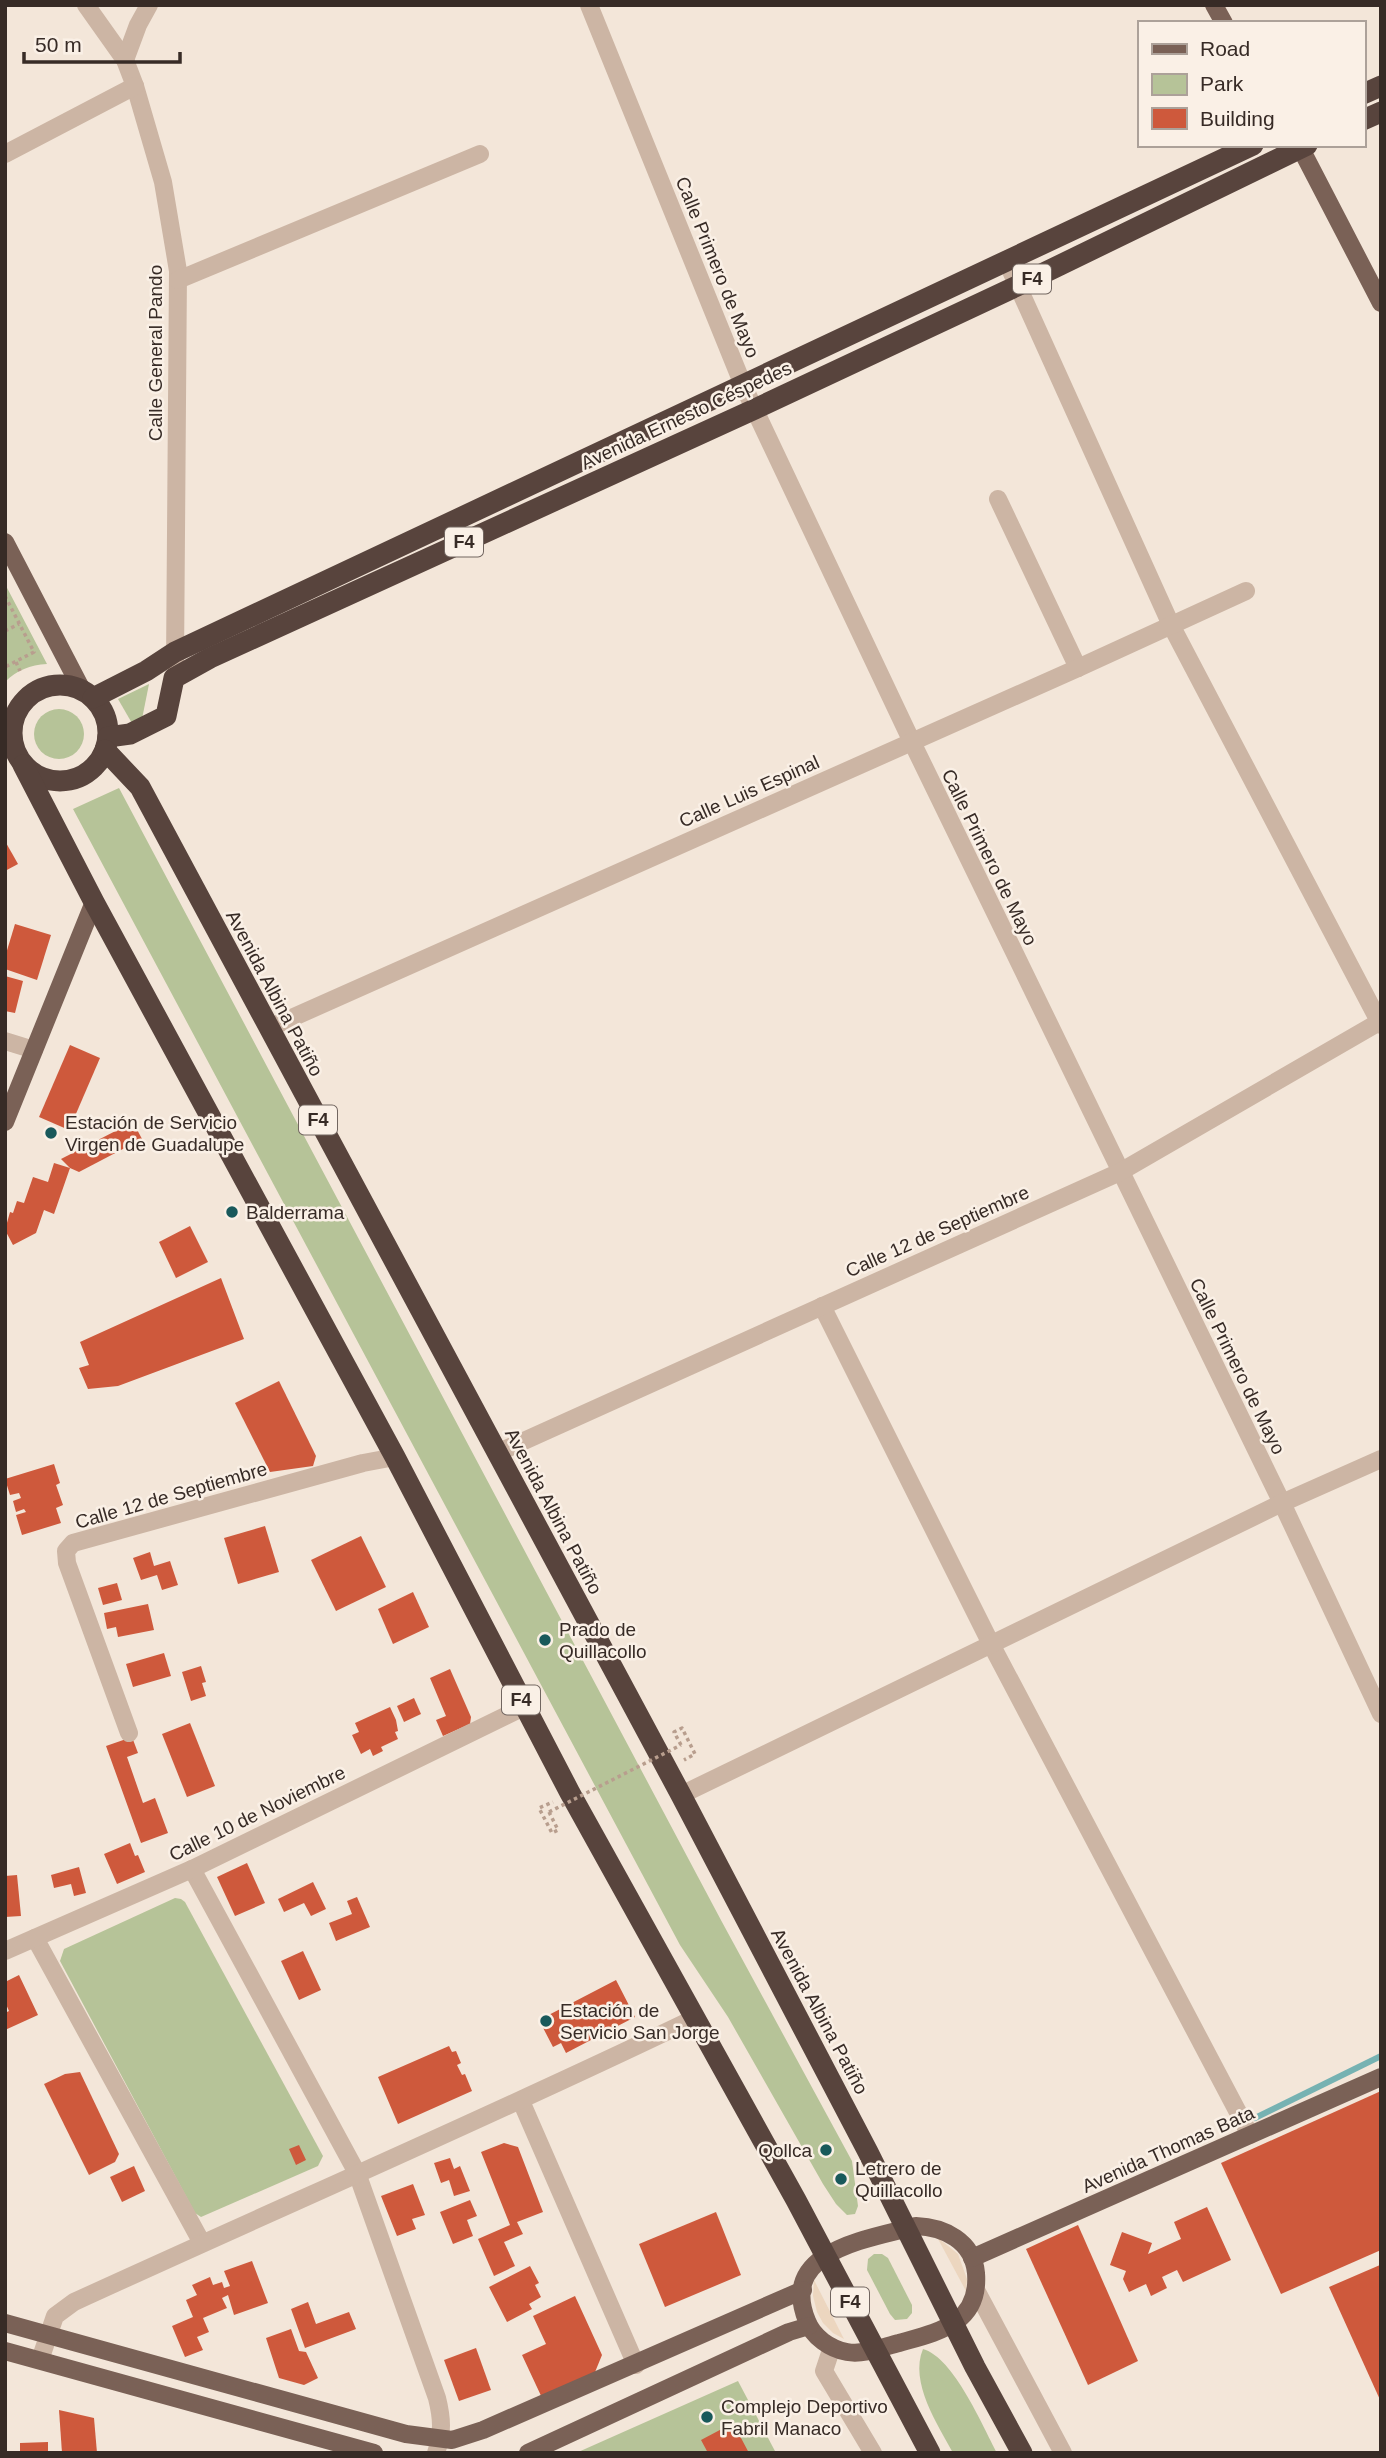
<svg xmlns="http://www.w3.org/2000/svg" width="1386" height="2458" font-family="Arial,sans-serif">
<style>
.green{fill:#b6c398}
.plaza{fill:#ecd6bf}
.lines{fill:none;stroke-linecap:round;stroke-linejoin:round}
.stream{stroke:#76b2b2;stroke-width:6}
.building{fill:#ce593c}
.path{stroke:#b89e8e;stroke-width:3.5;stroke-dasharray:3.5 3.5;stroke-linecap:butt}
.minor{stroke:#ccb5a4;stroke-width:18}
.major{stroke:#7a6156;stroke-width:18}
.highway{stroke:#58443d;stroke-width:21}
.path-bridge{stroke:#b89e8e;stroke-width:3.5;stroke-dasharray:3.5 3.5;stroke-linecap:butt}
.poi-dot{fill:#19595b;stroke:#faf0e6;stroke-width:2.5}
.labels{text-anchor:middle;stroke-width:5;stroke-linejoin:round;paint-order:stroke}
.shield{fill:#faf0e6;stroke:#726660;stroke-width:2}
.shield-label{font-size:18px;font-weight:bold;fill:#372b26}
.street-label{font-size:19px;fill:#372b26;stroke:#faf0e6}
.poi-label{font-size:19px;fill:#372b26;stroke:#faf0e6;text-anchor:start}
</style>
<rect width="100%" height="100%" fill="#f3e6d9"/>
<!-- green -->
<g class="green">
<path d="M 5,584 L 47,664 C 30,665 17,670 5,682 Z"/>
<polygon points="149,684 142,719 133,725 118,699"/>
<circle cx="59" cy="734" r="25"/>
<polygon points="119,788 722,1922 852,2161 858,2206 855,2214 847,2215 836,2204 823,2184 728,2017 680,1945 73,809"/>
<polygon points="175,1898 181,1899 185,1902 323,2156 318,2166 201,2217 195,2213 60,1961 64,1949"/>
<polygon points="874,2254 882,2254 888,2258 912,2305 912,2313 907,2319 895,2320 890,2314 867,2270 868,2259"/>
<path d="M 923,2349 C 954,2358 982,2425 997,2453 L 953,2453 C 938,2425 909,2382 923,2349 Z"/>
<polygon points="738,2381 776,2453 576,2453"/>
</g>
<!-- plaza -->
<g class="plaza">
<polygon points="937,2237 958,2254 967,2279 966,2291"/>
<polygon points="814,2280 844,2339 833,2333 823,2323 817,2312 813,2296"/>
</g>
<g class="lines">
<!-- stream -->
<polyline class="stream" points="1255,2118 1381,2056"/>
</g>
<!-- building -->
<g class="building">
<polygon points="5,841 18,864 5,871"/>
<polygon points="15,924 51,935 37,980 5,969 5,957"/>
<polygon points="5,976 23,981 15,1013 5,1011"/>
<polygon points="70,1045 100,1058 69,1130 39,1117"/>
<polygon points="133,1122 142,1139 79,1172 70,1168 61,1159"/>
<polygon points="54,1163 70,1168 54,1214 44,1210 36,1233 13,1245 5,1230 10,1212 13,1213 17,1201 24,1203 33,1177 48,1182"/>
<polygon points="190,1226 208,1262 176,1278 159,1242"/>
<polygon points="221,1278 244,1339 118,1386 88,1389 79,1368 89,1365 80,1342"/>
<polygon points="279,1381 316,1456 313,1466 270,1472 235,1403"/>
<polygon points="54,1464 60,1483 56,1485 63,1505 56,1508 61,1523 22,1535 16,1515 26,1512 24,1509 16,1512 13,1501 21,1498 19,1493 10,1495 5,1479"/>
<polygon points="265,1526 279,1572 238,1584 224,1538"/>
<polygon points="361,1536 386,1587 336,1611 311,1560"/>
<polygon points="150,1552 154,1566 170,1561 178,1585 162,1590 157,1575 141,1580 133,1558"/>
<polygon points="117,1583 122,1600 103,1605 98,1588"/>
<polygon points="413,1592 429,1627 393,1644 378,1609"/>
<polygon points="148,1604 154,1630 118,1637 116,1627 107,1629 104,1613"/>
<polygon points="164,1653 171,1676 133,1687 126,1664"/>
<polygon points="201,1666 206,1682 202,1683 206,1696 191,1701 182,1672"/>
<polygon points="450,1669 471,1717 470,1724 443,1736 436,1720 446,1716 430,1678"/>
<polygon points="414,1698 421,1714 404,1722 397,1706"/>
<polygon points="390,1707 396,1720 398,1731 395,1732 398,1739 381,1747 383,1751 373,1756 370,1749 361,1754 352,1735 359,1732 355,1723"/>
<polygon points="190,1723 215,1786 187,1797 162,1734"/>
<polygon points="132,1737 138,1753 127,1757 143,1803 155,1798 168,1833 141,1843 106,1746"/>
<polygon points="130,1843 135,1856 138,1855 145,1872 117,1884 104,1854"/>
<polygon points="247,1863 265,1903 235,1916 217,1877"/>
<polygon points="79,1867 86,1893 74,1896 71,1884 54,1888 51,1875"/>
<polygon points="17,1875 21,1916 5,1917 5,1876"/>
<polygon points="313,1882 326,1909 311,1916 304,1903 284,1912 278,1899"/>
<polygon points="357,1897 370,1927 336,1941 329,1923 352,1914 347,1901"/>
<polygon points="303,1951 321,1990 299,2000 281,1961"/>
<polygon points="19,1975 38,2015 5,2030 5,2013 9,2011 5,2002 5,1982"/>
<polygon points="616,1980 635,2017 566,2053 561,2043 553,2047 539,2020"/>
<polygon points="449,2046 452,2052 456,2051 461,2063 457,2065 462,2075 465,2074 472,2091 398,2124 378,2077"/>
<polygon points="80,2072 119,2154 115,2162 89,2175 44,2084 65,2074"/>
<polygon points="1381,2091 1381,2250 1281,2294 1221,2163"/>
<polygon points="504,2143 518,2147 543,2212 517,2222 523,2234 504,2242 515,2266 494,2276 478,2239 510,2225 481,2152"/>
<polygon points="299,2145 306,2160 296,2165 289,2149"/>
<polygon points="450,2158 454,2169 460,2166 470,2191 454,2196 449,2180 441,2183 434,2163"/>
<polygon points="134,2166 145,2191 122,2202 110,2177"/>
<polygon points="413,2184 425,2215 412,2219 416,2229 397,2236 381,2196"/>
<polygon points="470,2200 477,2216 467,2220 473,2236 453,2244 440,2212"/>
<polygon points="1207,2207 1231,2260 1183,2282 1177,2270 1162,2277 1167,2288 1151,2296 1146,2284 1129,2292 1123,2279 1126,2271 1110,2265 1122,2232 1152,2243 1148,2254 1181,2239 1174,2222"/>
<polygon points="716,2212 741,2275 665,2307 639,2244"/>
<polygon points="1078,2225 1138,2361 1088,2385 1026,2249"/>
<polygon points="252,2261 268,2303 234,2315 228,2295 222,2298 227,2308 203,2318 209,2332 197,2337 203,2350 185,2357 172,2326 193,2317 186,2300 197,2295 192,2285 210,2277 213,2285 222,2282 224,2288 230,2286 224,2271"/>
<polygon points="1380,2265 1381,2267 1381,2402 1329,2287"/>
<polygon points="530,2266 539,2283 535,2285 541,2297 529,2304 532,2309 507,2322 489,2287"/>
<polygon points="575,2296 602,2355 593,2377 543,2400 522,2355 546,2344 533,2316"/>
<polygon points="308,2302 316,2324 349,2312 356,2329 305,2348 291,2309"/>
<polygon points="291,2329 299,2351 306,2352 318,2378 304,2385 279,2378 266,2338"/>
<polygon points="476,2348 491,2390 459,2401 444,2360"/>
<polygon points="59,2410 94,2418 97,2453 62,2453"/>
<polygon points="733,2423 749,2453 708,2453 701,2440"/>
<polygon points="48,2442 48,2453 20,2453 20,2443"/>
</g>
<g class="lines">
<!-- path -->
<g class="path">
<polyline points="5,596 34,652 5,667"/>
<polyline points="5,631 19,624"/>
<polyline points="16,662 20,671"/>
<polyline points="681,1745 674,1732 682,1728 695,1754 684,1760"/>
<polyline points="549,1812 558,1830 552,1833 539,1808 553,1802"/>
</g>
<!-- minor -->
<g class="minor">
<polyline points="86,5 125,60 135,86 163,182 178,271 175,664"/>
<polyline points="589,5 743,385 912,742 1282,1503 1381,1714"/>
<polyline points="125,60 138,25 149,5"/>
<polyline points="5,154 135,86"/>
<polyline points="1007,262 1171,625 1381,1025"/>
<polyline points="178,280 480,154"/>
<polyline points="998,499 1078,668"/>
<polyline points="269,1028 1078,668 1246,591"/>
<polyline points="5,1041 34,1050"/>
<polyline points="822,1306 991,1644 1250,2135"/>
<polyline points="497,1453 1120,1172 1381,1021"/>
<polyline points="129,1733 67,1563 66,1551 73,1543 363,1463 395,1457"/>
<polyline points="681,1795 1282,1503 1381,1459"/>
<path d="M 192,1869 L 357,2173 L 437,2398 C 442,2418 443,2433 436,2453"/>
<polyline points="35,1938 202,2243"/>
<polyline points="5,1951 192,1869 524,1707"/>
<polyline points="521,2101 636,2365"/>
<polyline points="976,2290 1063,2453"/>
<polyline points="832,2347 824,2371 873,2453"/>
<path d="M 40,2360 L 55,2316 L 74,2302 C 281,2207 490,2117 695,2018"/>
</g>
<!-- major -->
<g class="major">
<polyline points="1214,5 1224,23"/>
<polyline points="1299,145 1381,303"/>
<polyline points="5,542 82,690"/>
<polyline points="5,731 12,743"/>
<polyline points="5,1122 94,902"/>
<path d="M 916,2226 C 944,2227 973,2241 976,2273 C 980,2324 938,2332 899,2343 C 883,2347 864,2355 847,2352 C 830,2349 813,2337 807,2321 C 778,2250 869,2239 916,2226 Z"/>
<polyline points="972,2258 1381,2077"/>
<polyline points="5,2323 406,2434 452,2440 483,2430 803,2290"/>
<polyline points="5,2351 374,2453"/>
<polyline points="528,2453 789,2332 809,2326"/>
</g>
<!-- highway -->
<g class="highway">
<polyline points="1363,94 1381,86"/>
<polyline points="1363,120 1381,112"/>
<circle cx="60" cy="733" r="48"/>
<polyline points="93,698 146,671 175,652 1253,145"/>
<polyline points="108,737 130,734 166,716 174,678 210,658 755,409 1017,286 1307,145"/>
<polyline points="105,750 140,787 681,1795 868,2152 975,2367 1022,2453"/>
<polyline points="23,765 94,902 395,1457 570,1793 796,2200 930,2453"/>
</g>
<!-- path-bridge -->
<polyline class="path-bridge" points="549,1812 681,1745"/>
</g>
<!-- markers -->
<g class="poi-dot">
<circle cx="51" cy="1133" r="7"/>
<circle cx="232" cy="1212" r="7"/>
<circle cx="545" cy="1640" r="7"/>
<circle cx="546" cy="2021" r="7"/>
<circle cx="826" cy="2150" r="7"/>
<circle cx="841" cy="2179" r="7"/>
<circle cx="707" cy="2417" r="7"/>
</g>
<g class="labels">
<!-- shield labels -->
<g class="shield">
<rect x="1013" y="264.5" width="38" height="29" rx="5"/>
<rect x="445" y="527.5" width="38" height="29" rx="5"/>
<rect x="299" y="1105.5" width="38" height="29" rx="5"/>
<rect x="502" y="1685.5" width="38" height="29" rx="5"/>
<rect x="831" y="2287.5" width="38" height="29" rx="5"/>
</g>
<g class="shield-label">
<text x="1032" y="285">F4</text>
<text x="464" y="548">F4</text>
<text x="318" y="1126">F4</text>
<text x="521" y="1706">F4</text>
<text x="850" y="2308">F4</text>
</g>
<!-- street labels -->
<g class="street-label">
<text transform="translate(718 267) rotate(68)" y="7">Calle Primero de Mayo</text>
<text transform="translate(155 353) rotate(-90)" y="7">Calle General Pando</text>
<text transform="translate(686 415) rotate(-25)" y="7">Avenida Ernesto Céspedes</text>
<text transform="translate(749 791) rotate(-24)" y="7">Calle Luis Espinal</text>
<text transform="translate(990 857) rotate(64)" y="7">Calle Primero de Mayo</text>
<text transform="translate(275 993) rotate(62)" y="7">Avenida Albina Patiño</text>
<text transform="translate(937 1231) rotate(-24)" y="7">Calle 12 de Septiembre</text>
<text transform="translate(1238 1366) rotate(64)" y="7">Calle Primero de Mayo</text>
<text transform="translate(171 1495) rotate(-16)" y="7">Calle 12 de Septiembre</text>
<text transform="translate(554 1511) rotate(62)" y="7">Avenida Albina Patiño</text>
<text transform="translate(257 1813) rotate(-26)" y="7">Calle 10 de Noviembre</text>
<text transform="translate(820 2011) rotate(62)" y="7">Avenida Albina Patiño</text>
<text transform="translate(1168 2149) rotate(-24)" y="7">Avenida Thomas Bata</text>
</g>
<!-- poi labels -->
<g class="poi-label">
<text x="65" y="1129">Estación de Servicio<tspan x="65" dy="22">Virgen de Guadalupe</tspan></text>
<text x="246" y="1219">Balderrama</text>
<text x="559" y="1636">Prado de<tspan x="559" dy="22">Quillacollo</tspan></text>
<text x="560" y="2017">Estación de<tspan x="560" dy="22">Servicio San Jorge</tspan></text>
<text x="812" y="2157" text-anchor="end">Qollca</text>
<text x="855" y="2175">Letrero de<tspan x="855" dy="22">Quillacollo</tspan></text>
<text x="721" y="2413">Complejo Deportivo<tspan x="721" dy="22">Fabril Manaco</tspan></text>
</g>
</g>
<!-- border -->
<rect width="1386" height="2458" fill="none" stroke="#372b26" stroke-width="14"/>
<!-- legend -->
<rect x="1138" y="21" width="228" height="126" fill="#faf0e6" stroke="#aca199" stroke-width="2"/>
<rect x="1152" y="44" width="35" height="10" fill="#7a6156" stroke="#aca199" stroke-width="2"/>
<text x="1200" y="56" font-size="21" fill="#372b26">Road</text>
<rect x="1152" y="74" width="35" height="21" fill="#b6c398" stroke="#aca199" stroke-width="2"/>
<text x="1200" y="91" font-size="21" fill="#372b26">Park</text>
<rect x="1152" y="108" width="35" height="21" fill="#ce593c" stroke="#aca199" stroke-width="2"/>
<text x="1200" y="126" font-size="21" fill="#372b26">Building</text>
<!-- scale -->
<path d="M24 52v10h156v-10" fill="none" stroke="#372b26" stroke-width="3.5"/>
<text x="35" y="52" font-size="21" fill="#372b26" stroke="#faf0e6" stroke-width="5" paint-order="stroke">50 m</text>
</svg>
